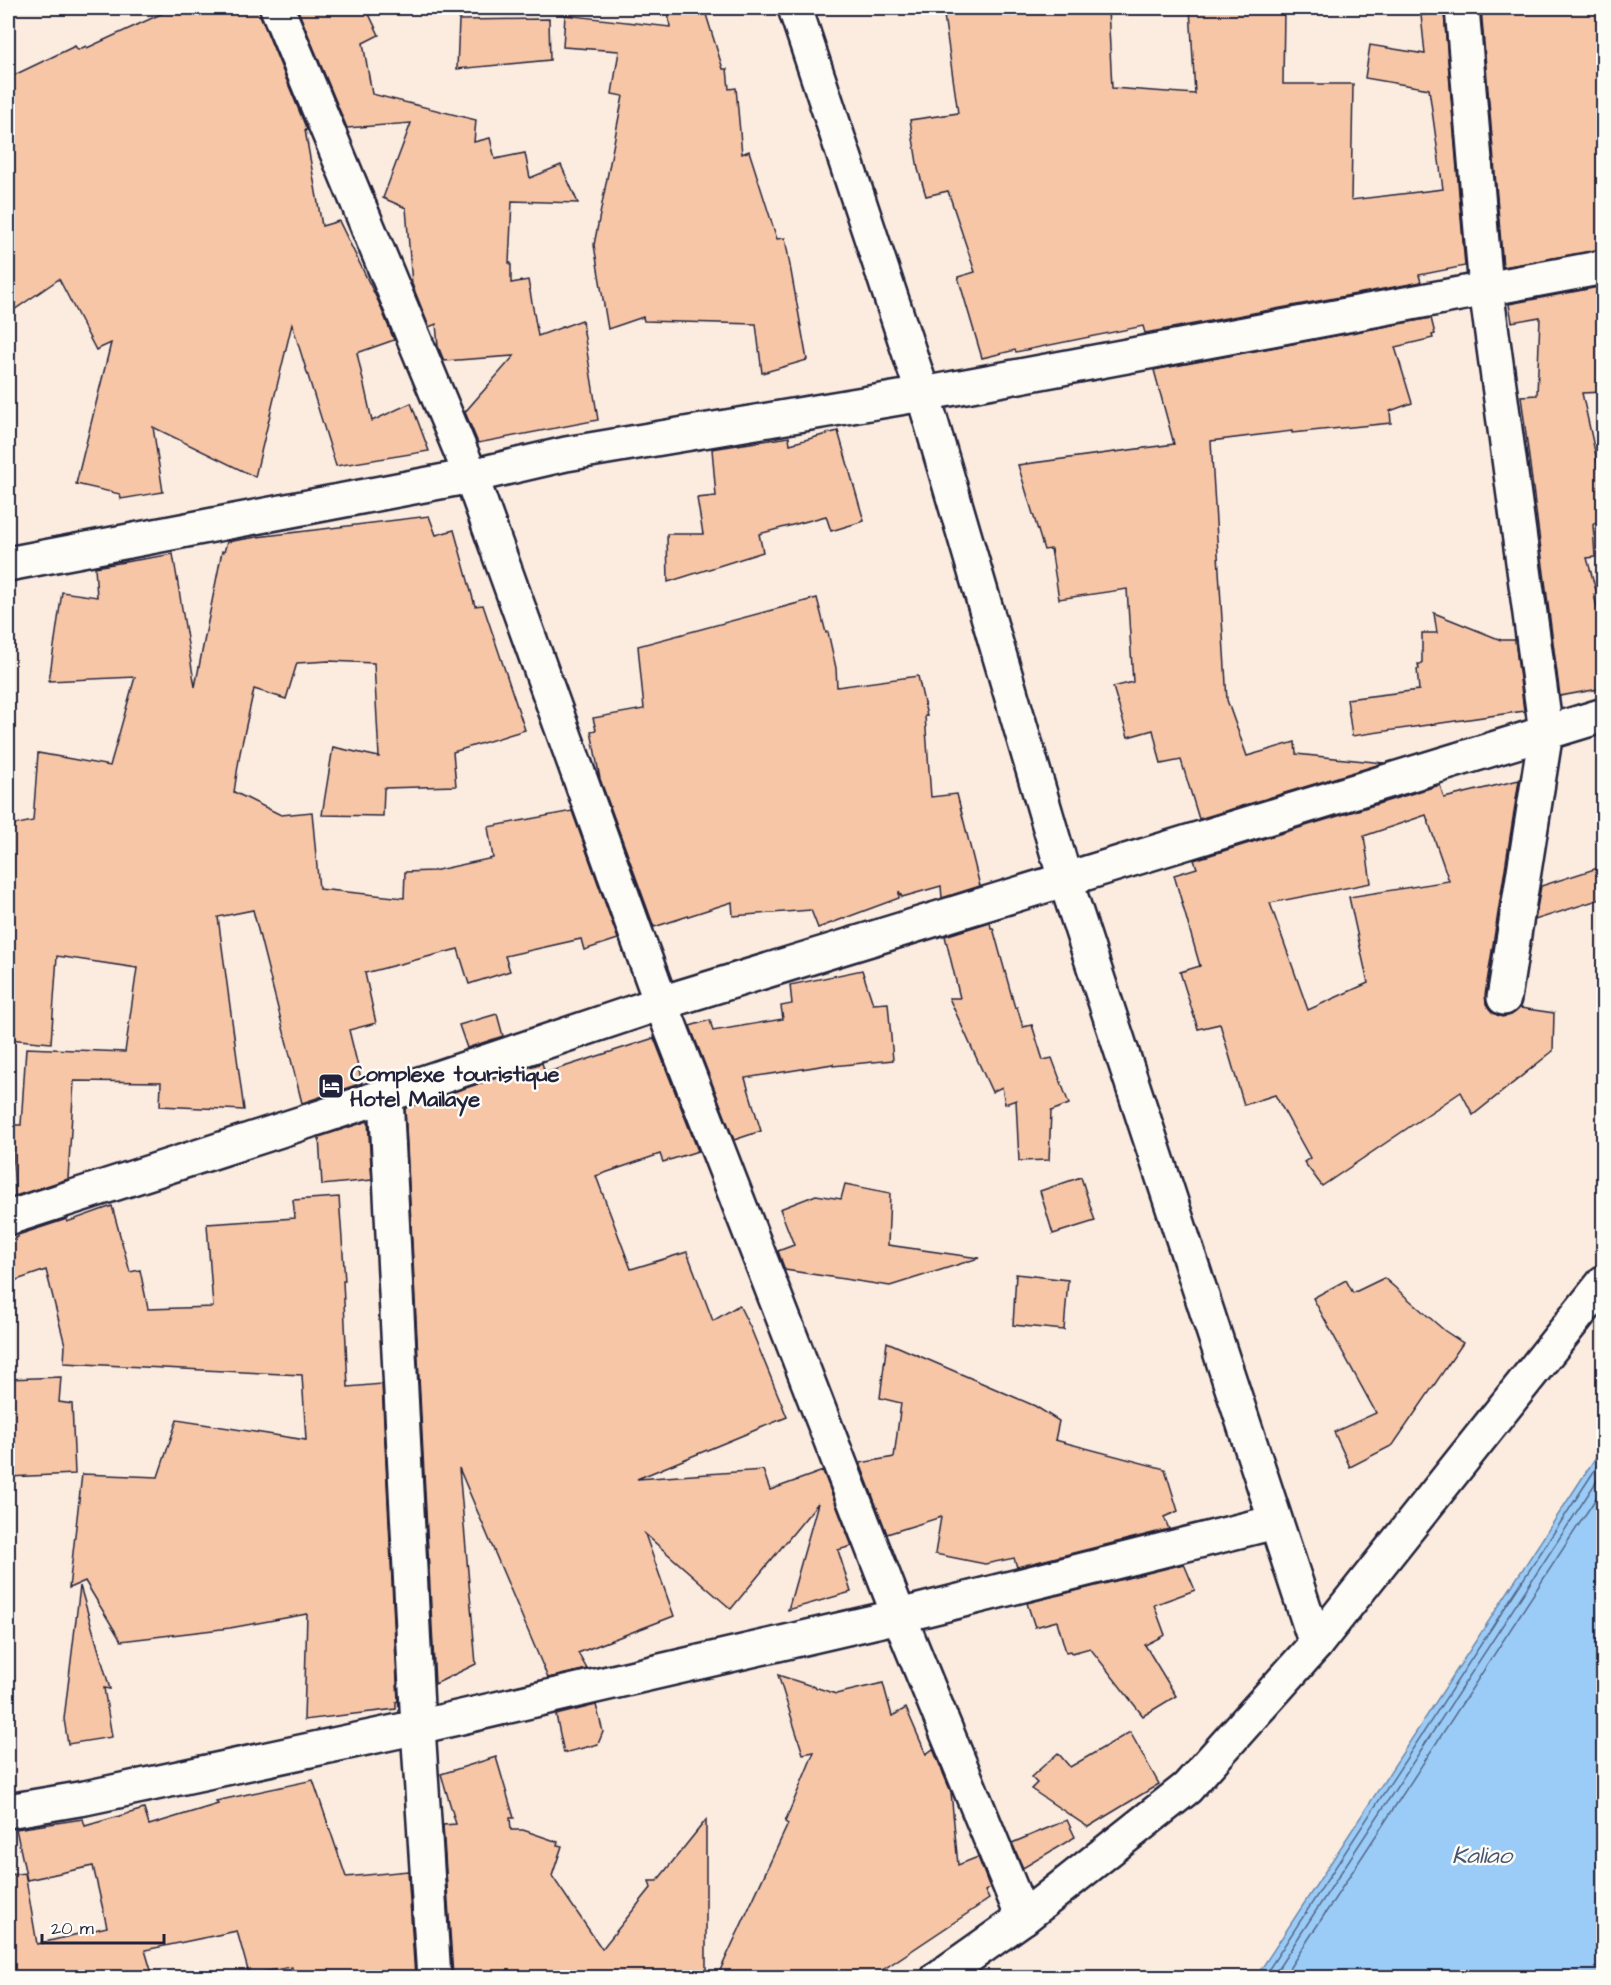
<svg xmlns="http://www.w3.org/2000/svg" width="1611" height="1985" font-family="'Architects Daughter',sans-serif">
<style>
.water{fill:#9bccf7;stroke:#6b88ac;stroke-width:1.5}
.lines{fill:none;stroke-linecap:round;stroke-linejoin:round}
.shore{stroke:#526686;stroke-width:1.5}
.building{fill:#f7c6a7;stroke:#22223b;stroke-width:1.5;fill-rule:evenodd}
.minor-casing{stroke:#22223b;stroke-width:38}
.minor{stroke:#fdfcf7;stroke-width:33}
.labels{text-anchor:middle;stroke-width:5;stroke-linejoin:round;paint-order:stroke}
.poi-label{font-size:22px;font-weight:bold;fill:#22223b;stroke:#fdfcf7;text-anchor:start}
.water-label{font-size:24px;font-style:italic;fill:#465573;stroke:#fdfcf7}
</style>
<rect width="100%" height="100%" fill="#fbecdf"/>
<filter id="ink" filterUnits="userSpaceOnUse"><feTurbulence type="fractalNoise" baseFrequency=".0167" numOctaves="2"/><feDisplacementMap in="SourceGraphic" scale="12" xChannelSelector="R" yChannelSelector="G"/><feConvolveMatrix kernelMatrix="1 2 1 2 8 2 1 2 1" color-interpolation-filters="sRGB"/></filter>
<g filter="url(#ink)">
<!-- water -->
<polygon class="water" points="1603,1445 1603,1977 1256,1977 1596,1457"/>
<g class="lines">
<!-- shore -->
<g class="shore">
<polyline points="1263,1978 1604,1456"/>
<polyline points="1272,1978 1604,1470"/>
<polyline points="1283,1978 1604,1486"/>
</g>
</g>
<!-- building -->
<g class="building">
<polygon points="174,8 259,8 260,15 307,130 305,130 322,226 339,221 379,303 394,340 357,353 372,421 411,403 429,451 336,466 292,324 255,477 153,427 163,492 121,499 120,494 76,484 111,343 96,350 59,279 8,314 8,78 75,46 78,50 86,46 87,48"/>
<polygon points="297,8 366,8 379,35 363,43 372,94 476,120 474,142 490,138 495,159 525,153 530,178 561,165 578,203 512,201 509,263 511,263 511,283 528,280 538,336 582,320 598,420 478,443 465,412 514,356 444,361 438,346 436,324 429,327 412,284 406,208 383,198 411,123 347,128"/>
<polygon points="683,8 704,8 723,69 727,69 729,89 736,88 742,154 749,151 777,239 785,238 807,360 762,373 756,324 644,321 643,317 608,329 594,245 623,96 612,94 619,51 563,47 565,15 670,27 668,11"/>
<polygon points="943,8 1108,8 1112,88 1195,94 1190,8 1284,8 1283,84 1353,84 1351,200 1443,189 1429,89 1365,78 1370,45 1425,54 1421,15 1444,13 1465,266 1419,275 1421,282 1145,333 1143,326 1016,352 1015,350 982,358 958,277 975,272 948,191 926,196 918,169 910,120 958,113"/>
<polygon points="1481,8 1604,8 1604,249 1503,267"/>
<polygon points="549,19 550,60 457,69 459,20"/>
<polygon points="1604,286 1604,392 1582,393 1604,492 1604,522 1593,524 1595,557 1587,558 1597,594 1594,595 1604,635 1604,688 1560,696 1521,396 1537,395 1540,317 1512,322 1509,304"/>
<polygon points="1431,318 1435,334 1432,335 1433,338 1395,347 1412,403 1390,411 1391,423 1292,433 1292,431 1211,441 1227,700 1247,756 1295,742 1296,754 1384,763 1199,819 1181,760 1161,764 1153,730 1128,737 1113,687 1133,682 1127,589 1059,599 1051,549 1044,550 1018,465 1174,444 1154,370"/>
<polygon points="838,431 864,521 831,531 826,516 759,534 763,552 668,582 667,534 703,534 697,498 716,496 712,449 789,437 790,444"/>
<polygon points="429,516 436,535 454,530 475,606 483,605 525,730 453,752 456,786 384,788 383,816 322,815 333,747 379,757 374,663 329,661 297,663 286,699 254,689 240,753 234,792 281,815 312,812 319,889 404,898 405,872 433,871 493,858 488,827 572,811 618,939 584,950 581,939 505,956 510,971 469,984 458,949 365,973 376,1023 349,1030 362,1083 302,1103 253,910 218,917 244,1110 160,1106 161,1082 74,1081 68,1179 15,1196 13,1160 14,1125 21,1125 26,1048 125,1052 137,968 57,956 51,1043 8,1039 8,826 33,821 38,753 110,766 135,677 49,681 62,592 97,597 95,567 173,554 195,687 222,551 224,552 227,542 257,537"/>
<polygon points="817,598 826,633 828,632 836,668 837,687 918,676 927,716 925,716 931,797 957,794 980,886 942,898 941,886 902,897 899,891 899,898 818,928 811,910 733,916 732,902 654,927 600,779 591,731 596,730 593,718 644,709 638,646"/>
<polygon points="1434,613 1501,640 1515,640 1524,711 1352,736 1347,699 1419,690 1417,669 1419,669 1418,664 1422,664 1422,633 1437,633"/>
<path d="M 1519,780 L 1485,995 L 1486,1004 L 1493,1013 L 1502,1017 L 1511,1015 L 1520,1008 L 1554,1013 L 1553,1051 L 1473,1115 L 1461,1092 L 1322,1186 L 1304,1162 L 1310,1158 L 1275,1095 L 1244,1105 L 1220,1024 L 1198,1029 L 1180,972 L 1200,966 L 1174,875 L 1197,868 L 1194,860 L 1440,785 L 1444,798 ZM 1426,815 L 1449,881 L 1349,897 L 1368,983 L 1308,1010 L 1270,903 L 1371,883 L 1364,836 Z"/>
<polygon points="1604,866 1604,898 1535,920 1541,886"/>
<polygon points="990,922 991,928 993,928 1015,1008 1017,1007 1023,1027 1032,1025 1043,1060 1052,1058 1069,1104 1051,1111 1049,1160 1019,1161 1016,1100 1005,1104 1002,1087 992,1092 949,998 960,998 945,936"/>
<polygon points="862,970 873,1004 888,1003 893,1060 833,1066 833,1064 745,1078 761,1131 734,1140 690,1026 710,1020 713,1031 783,1019 781,1006 792,1004 790,985"/>
<polygon points="497,1014 503,1036 467,1048 459,1025"/>
<polygon points="654,1038 698,1151 663,1162 660,1154 596,1176 631,1269 687,1252 713,1321 739,1305 751,1329 787,1417 637,1479 763,1470 770,1490 823,1471 852,1546 838,1550 851,1592 788,1610 818,1503 731,1609 645,1534 674,1616 578,1653 587,1669 548,1678 459,1468 476,1664 435,1684 405,1108 542,1063 545,1073"/>
<polygon points="368,1121 372,1180 322,1185 319,1137"/>
<polygon points="1081,1177 1095,1221 1053,1234 1040,1191"/>
<polygon points="845,1184 890,1193 888,1245 979,1258 890,1286 785,1270 778,1251 794,1245 780,1209 816,1195 841,1199"/>
<polygon points="339,1197 345,1281 343,1281 348,1387 382,1384 398,1701 396,1702 396,1709 304,1720 307,1614 230,1628 121,1641 85,1581 69,1588 82,1474 158,1477 177,1420 306,1440 302,1375 64,1363 65,1345 46,1270 8,1283 8,1241 18,1237 18,1235 67,1219 67,1222 112,1206 130,1272 140,1270 148,1309 213,1307 207,1224 295,1218 293,1200"/>
<polygon points="1016,1274 1068,1280 1064,1330 1013,1325"/>
<polygon points="1384,1278 1445,1331 1463,1343 1393,1445 1350,1467 1334,1432 1376,1413 1313,1298 1346,1280 1353,1293"/>
<polygon points="887,1342 1035,1406 1059,1421 1055,1440 1165,1469 1178,1511 1164,1517 1169,1529 1017,1567 1014,1558 985,1564 935,1554 941,1517 887,1534 860,1463 894,1457 901,1403 880,1398"/>
<polygon points="61,1377 59,1402 72,1404 75,1474 8,1477 8,1379"/>
<polygon points="1184,1564 1195,1590 1154,1605 1165,1635 1145,1645 1176,1696 1143,1716 1090,1648 1072,1653 1071,1651 1066,1652 1057,1621 1035,1627 1027,1603"/>
<polygon points="80,1586 110,1689 104,1688 112,1737 68,1744 64,1719"/>
<polygon points="778,1675 836,1694 883,1683 892,1716 906,1708 926,1754 933,1749 951,1792 958,1865 978,1857 990,1888 985,1891 989,1899 872,1977 717,1977 788,1824 785,1822 814,1752 803,1754"/>
<polygon points="596,1705 603,1732 598,1744 564,1753 556,1715"/>
<polygon points="1130,1732 1159,1784 1088,1827 1031,1789 1037,1783 1031,1777 1058,1753 1070,1767"/>
<polygon points="496,1757 514,1818 510,1818 511,1830 523,1830 558,1842 557,1845 562,1846 552,1876 602,1949 651,1888 649,1881 657,1881 706,1820 706,1977 453,1977 443,1825 456,1824 441,1774"/>
<polygon points="313,1780 346,1877 408,1871 415,1977 293,1977 292,1967 249,1974 237,1931 145,1950 153,1977 10,1977 8,1954 8,1875 25,1873 37,1944 107,1927 93,1866 27,1880 16,1829 83,1819 85,1826 144,1809 149,1825 218,1804 216,1801"/>
<polygon points="1067,1820 1075,1837 1023,1868 1012,1843"/>
</g>
<g class="lines">
<defs>
<g id="minor">
<polyline points="277,8 471,476 661,1003 899,1616 1023,1918"/>
<polyline points="795,8 923,394 1065,879 1316,1644"/>
<polyline points="1462,8 1486,289 1546,732 1504,998"/>
<polyline points="8,564 471,476 566,454 923,394 1604,267"/>
<polyline points="386,1096 418,1727 434,1978"/>
<polyline points="8,1218 324,1116 661,1003 1604,715"/>
<polyline points="8,1811 85,1798 418,1727 899,1616 1275,1522"/>
<polyline points="938,1978 1023,1918 1187,1788 1316,1644 1604,1282"/>
</g>
</defs>
<!-- minor casing -->
<use href="#minor" class="minor-casing"/>
<!-- minor -->
<use href="#minor" class="minor"/>
</g>
</g>
<!-- icons -->
<defs>
<symbol id="hotel-square" viewBox="-11 -11 22 22"><rect x="-9" y="-9" width="18" height="18" rx="4" fill="#22223b" stroke="#fdfcf7"/><path d="M-6-4.5h1.5V1H6V5H4.5V3h-9V5H-6ZM-4 0a1.8 1.8 0 1 1 3.6 0ZM.5 0V-2.5h3Q6-2.5 6 0Z" fill="#fff"/></symbol>
</defs>
<g fill-rule="evenodd">
<use href="#hotel-square" x="316" y="1071" width="30" height="30"/>
</g>
<g class="labels">
<!-- poi labels -->
<g class="poi-label">
<text x="350" y="1081">Complexe touristique<tspan x="350" dy="25">Hotel Mailaye</tspan></text>
</g>
<!-- water labels -->
<g class="water-label">
<text x="1482" y="1863">Kaliao</text>
</g>
</g>
<!-- margin -->
<rect width="1611" height="1985" fill="none" stroke="#fdfcf7" stroke-width="30"/>
<rect x="15" y="15" width="1581" height="1955" fill="none" stroke="#22223b" stroke-width="2" filter="url(#ink)"/>
<!-- scale -->
<path d="M42 1934v9h122v-9" fill="none" stroke="#22223b" stroke-width="3"/>
<text x="51" y="1934" font-size="18" fill="#22223b" stroke="#fdfcf7" stroke-width="4.5" paint-order="stroke">20 m</text>
</svg>
